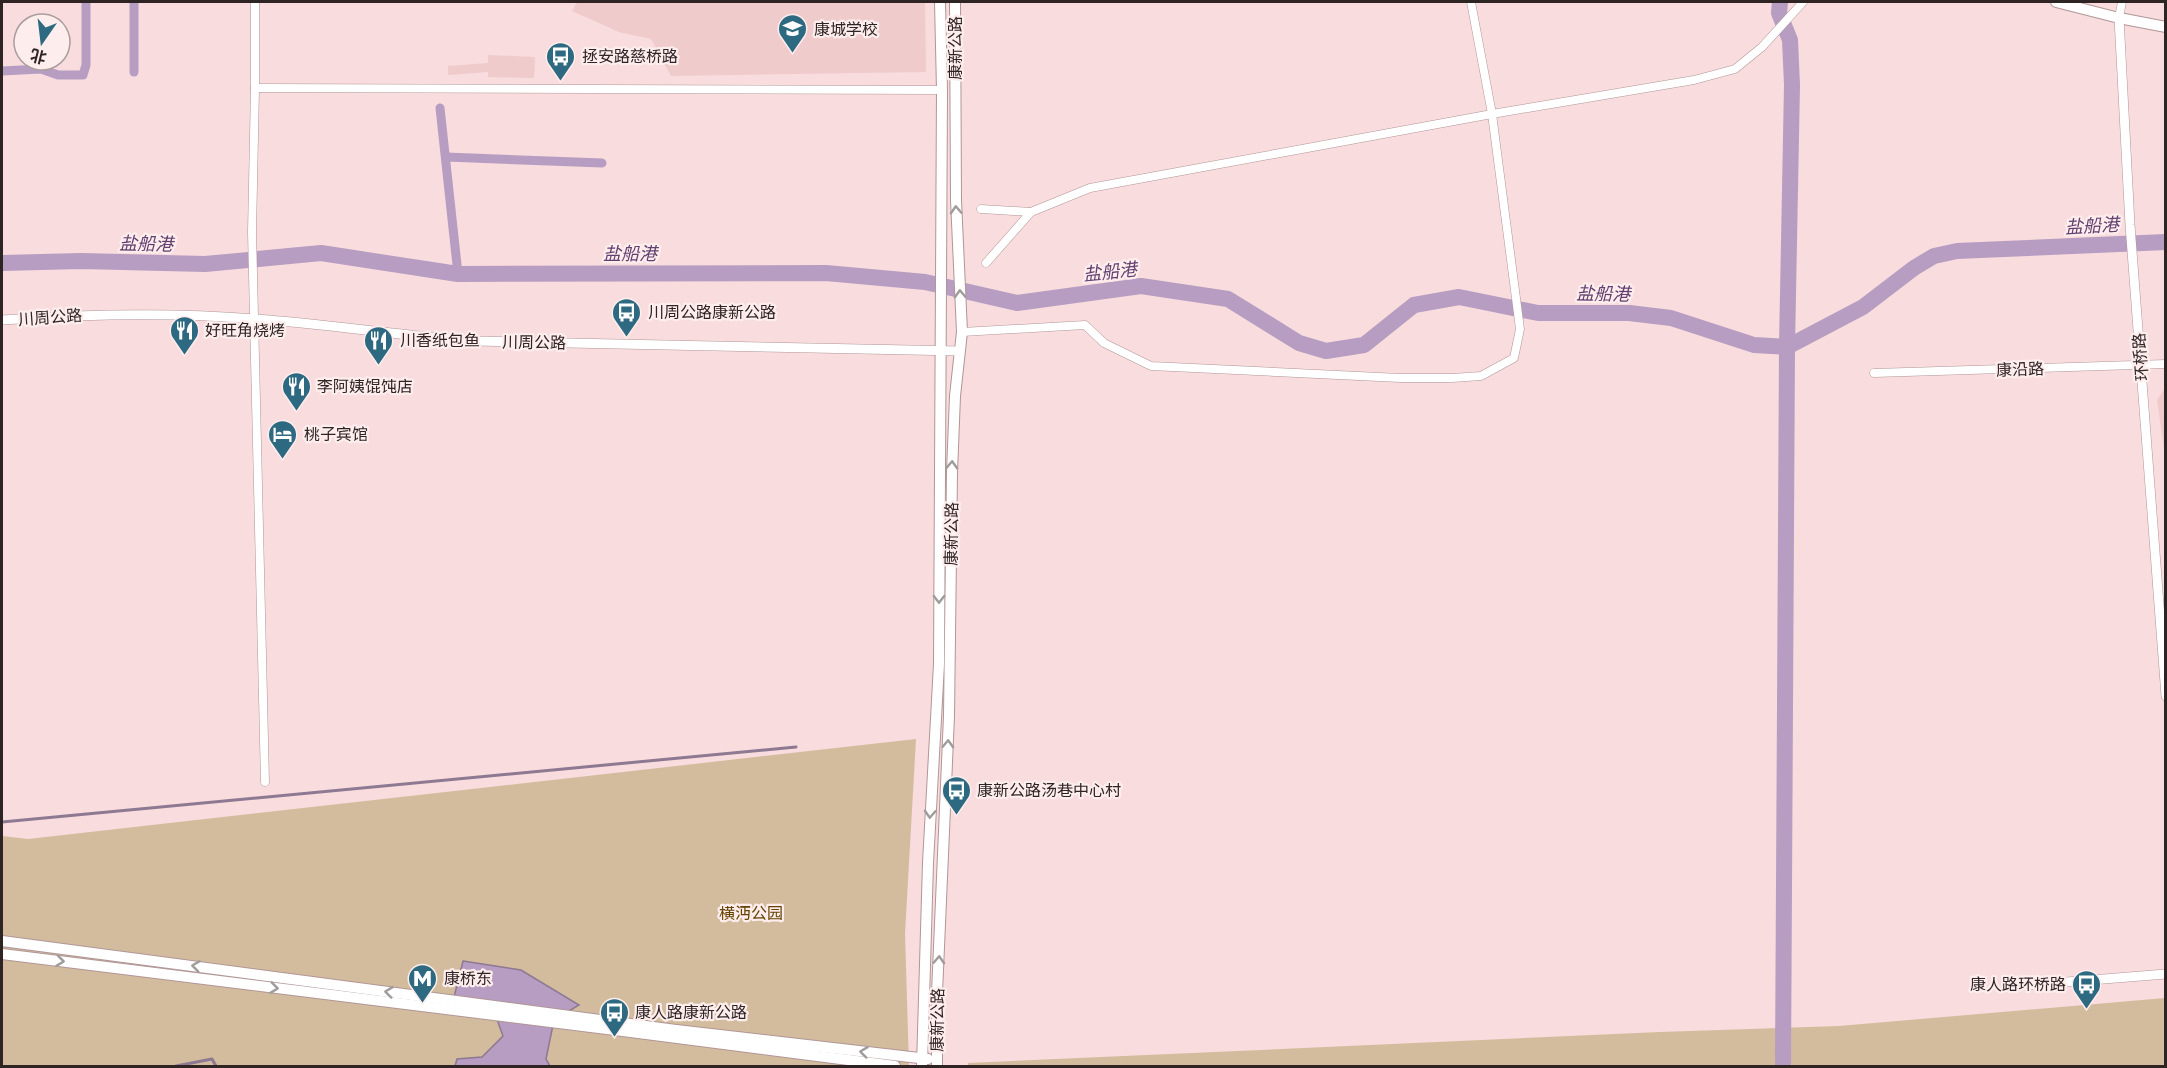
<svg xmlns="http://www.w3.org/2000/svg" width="2167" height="1068" font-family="Raleway,'Noto Sans SC',sans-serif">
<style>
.built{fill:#efcbcc}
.green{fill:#d3bc9d}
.water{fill:#b69dc1;stroke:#8d7992;stroke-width:1.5}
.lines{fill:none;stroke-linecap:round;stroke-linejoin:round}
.stream{stroke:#8d7992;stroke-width:3}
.canal{stroke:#b69dc1;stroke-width:9}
.river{stroke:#b69dc1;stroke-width:16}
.minor-casing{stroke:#b19697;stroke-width:9}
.tertiary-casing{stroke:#b19697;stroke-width:10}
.secondary-casing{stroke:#b19697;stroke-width:12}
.minor{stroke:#fff;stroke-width:8}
.tertiary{stroke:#fff;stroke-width:9}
.secondary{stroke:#fff;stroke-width:10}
.oneway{stroke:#a19c9c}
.labels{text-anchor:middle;stroke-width:4.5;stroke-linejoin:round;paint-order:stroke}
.poi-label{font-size:16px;fill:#2e2424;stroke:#feeded;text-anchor:start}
.street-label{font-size:16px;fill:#2e2424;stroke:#feeded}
.park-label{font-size:16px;fill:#654200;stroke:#feeded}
.water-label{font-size:18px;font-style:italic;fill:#624070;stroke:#feeded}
</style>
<rect width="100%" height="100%" fill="#f9dcdd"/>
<!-- built -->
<g class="built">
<polygon points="577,2 925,2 926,72 671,76 651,39 619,32 572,11"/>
<polygon points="488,55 535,57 534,78 488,77 488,72 448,75 448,66 488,63"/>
<polygon points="2165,388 2165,456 2157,400"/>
</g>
<!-- green -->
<g class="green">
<polygon points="916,739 905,934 909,1066 2,1066 2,836 28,839"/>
<polygon points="2165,998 2165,1066 968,1066 968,1063 1660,1032 1839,1026"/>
</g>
<!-- water -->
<polygon class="water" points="463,961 521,970 579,1005 554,1020 546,1059 550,1066 455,1066 457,1059 482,1057 503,1036 495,1014 450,1013"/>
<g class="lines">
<!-- stream -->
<g class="stream">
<polyline points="2,822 796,747"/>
<polyline points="176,1066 212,1059 216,1066"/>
</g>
<!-- canal -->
<g class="canal">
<polyline points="134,2 134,72"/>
<polyline points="2,71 41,69 58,75 83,75 86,65 86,2"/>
<polyline points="440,108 458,274"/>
<polyline points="446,157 602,163"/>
</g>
<!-- river -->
<g class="river">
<polyline points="1780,2 1779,13 1790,40 1792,85 1787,347 1783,1066"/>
<polyline points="2,263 81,261 205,264 321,253 458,274 826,273 925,282 1017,303 1141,286 1228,299 1299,343 1326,351 1364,345 1414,305 1459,297 1538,313 1629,313 1671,318 1754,345 1787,347 1863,307 1914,268 1934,256 1957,251 2166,242"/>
</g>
<defs>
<g id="minor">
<polyline points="255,2 255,88 252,232 265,782"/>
<polyline points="2119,18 2122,2"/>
<polyline points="255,88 942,90"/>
<polyline points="981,209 1031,212"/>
<polyline points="986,263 1031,212 1090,188 1492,114 1694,80 1735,69 1762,47 1803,2"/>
<polyline points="962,332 1085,325 1104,343 1151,366 1400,378 1452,378 1481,376 1514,358 1520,329 1492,114 1471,2"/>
<polyline points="1874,373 2166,364"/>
</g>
<g id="tertiary">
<polyline points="2119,18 2130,225 2166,696"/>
<path d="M 2,320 C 86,314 171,312 256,319 C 329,324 401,336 474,341 L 960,351"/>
<polyline points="2029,985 2166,974"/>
</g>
<g id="secondary">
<polyline points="2056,2 2119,18 2166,27"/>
<polyline points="2,941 676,1030 928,1059"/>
<polyline points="2,954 615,1030 895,1066"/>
<polyline points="922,1066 928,863 939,664 942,90 940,2"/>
<polyline points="937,1066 937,993 949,716 952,472 955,396 962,332 956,200 955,2"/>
</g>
</defs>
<!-- minor casing -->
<use href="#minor" class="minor-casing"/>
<!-- tertiary casing -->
<use href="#tertiary" class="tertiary-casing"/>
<!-- secondary casing -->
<use href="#secondary" class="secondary-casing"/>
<!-- minor -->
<use href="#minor" class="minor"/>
<!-- tertiary -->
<use href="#tertiary" class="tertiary"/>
<!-- secondary -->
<use href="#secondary" class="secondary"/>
</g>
<!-- one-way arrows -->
<defs><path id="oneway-chevron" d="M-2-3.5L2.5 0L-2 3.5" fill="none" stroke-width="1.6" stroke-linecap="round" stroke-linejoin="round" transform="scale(1.5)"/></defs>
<g class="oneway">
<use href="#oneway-chevron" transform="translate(956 210) rotate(-93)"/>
<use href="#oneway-chevron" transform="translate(960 294) rotate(-92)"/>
<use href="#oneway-chevron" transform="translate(952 465) rotate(-88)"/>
<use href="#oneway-chevron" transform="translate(939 599) rotate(90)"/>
<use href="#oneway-chevron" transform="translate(948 744) rotate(-88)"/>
<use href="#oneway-chevron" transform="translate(930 814) rotate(93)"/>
<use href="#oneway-chevron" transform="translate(939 960) rotate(-87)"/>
<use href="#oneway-chevron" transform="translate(60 961) rotate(7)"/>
<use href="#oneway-chevron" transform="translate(196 966) rotate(-173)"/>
<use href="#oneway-chevron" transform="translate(274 988) rotate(7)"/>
<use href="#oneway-chevron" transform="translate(389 992) rotate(-173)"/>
<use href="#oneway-chevron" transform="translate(864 1052) rotate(-173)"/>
</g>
<!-- icons -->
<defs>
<symbol id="school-pin" viewBox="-11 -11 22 30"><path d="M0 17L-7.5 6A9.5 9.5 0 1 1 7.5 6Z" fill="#2d6a81" stroke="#feeded"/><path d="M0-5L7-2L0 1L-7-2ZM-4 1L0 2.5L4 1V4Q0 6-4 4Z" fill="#fff"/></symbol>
<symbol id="bus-pin" viewBox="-11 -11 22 30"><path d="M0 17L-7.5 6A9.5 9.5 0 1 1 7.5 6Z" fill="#2d6a81" stroke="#feeded"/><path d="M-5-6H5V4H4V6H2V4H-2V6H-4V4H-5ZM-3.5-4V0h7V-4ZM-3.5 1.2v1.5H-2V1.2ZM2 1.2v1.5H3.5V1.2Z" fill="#fff"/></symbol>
<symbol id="restaurant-pin" viewBox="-11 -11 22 30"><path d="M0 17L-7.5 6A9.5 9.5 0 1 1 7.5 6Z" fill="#2d6a81" stroke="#feeded"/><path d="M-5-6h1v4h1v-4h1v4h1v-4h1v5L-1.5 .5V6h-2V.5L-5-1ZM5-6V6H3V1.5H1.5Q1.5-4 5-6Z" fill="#fff"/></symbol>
<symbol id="hotel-pin" viewBox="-11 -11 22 30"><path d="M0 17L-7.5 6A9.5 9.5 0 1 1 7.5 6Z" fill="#2d6a81" stroke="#feeded"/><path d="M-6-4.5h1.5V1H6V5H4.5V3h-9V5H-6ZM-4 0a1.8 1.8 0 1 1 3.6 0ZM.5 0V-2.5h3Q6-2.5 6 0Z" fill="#fff"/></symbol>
<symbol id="metro-pin" viewBox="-11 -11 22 30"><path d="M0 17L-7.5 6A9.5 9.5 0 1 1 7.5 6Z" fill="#2d6a81" stroke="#feeded"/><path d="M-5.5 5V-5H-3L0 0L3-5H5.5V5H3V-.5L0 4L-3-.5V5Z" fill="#fff"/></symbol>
</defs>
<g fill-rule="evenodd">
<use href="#school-pin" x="776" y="12" width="33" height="45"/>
<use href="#bus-pin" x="544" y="40" width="33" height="45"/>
<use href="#bus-pin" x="610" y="296" width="33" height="45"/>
<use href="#restaurant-pin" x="168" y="314" width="33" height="45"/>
<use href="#restaurant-pin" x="362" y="324" width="33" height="45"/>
<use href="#restaurant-pin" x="280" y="370" width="33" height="45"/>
<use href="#hotel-pin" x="266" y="418" width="33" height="45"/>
<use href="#bus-pin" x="940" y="774" width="33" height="45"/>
<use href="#metro-pin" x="406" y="962" width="33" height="45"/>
<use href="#bus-pin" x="2070" y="968" width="33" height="45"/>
<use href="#bus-pin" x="598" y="996" width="33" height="45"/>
</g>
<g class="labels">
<!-- poi labels -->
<g class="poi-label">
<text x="814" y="35">康城学校</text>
<text x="582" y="62">拯安路慈桥路</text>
<text x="648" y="318">川周公路康新公路</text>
<text x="205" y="336">好旺角烧烤</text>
<text x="400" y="346">川香纸包鱼</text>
<text x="317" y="392">李阿姨馄饨店</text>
<text x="304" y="440">桃子宾馆</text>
<text x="977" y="796">康新公路汤巷中心村</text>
<text x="444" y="984">康桥东</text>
<text x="2066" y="990" text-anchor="end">康人路环桥路</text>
<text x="635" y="1018">康人路康新公路</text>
</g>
<!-- street labels -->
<g class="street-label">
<text transform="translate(955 48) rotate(-90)" y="6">康新公路</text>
<text transform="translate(50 317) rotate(-4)" y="6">川周公路</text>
<text transform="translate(534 342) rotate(1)" y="6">川周公路</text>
<text transform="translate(2140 357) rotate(-94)" y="6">环桥路</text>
<text transform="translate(2020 369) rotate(-2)" y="6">康沿路</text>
<text transform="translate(951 534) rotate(-89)" y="6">康新公路</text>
<text transform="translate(937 1020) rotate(-89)" y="6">康新公路</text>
</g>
<!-- park labels -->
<g class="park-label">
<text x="751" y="919">横沔公园</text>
</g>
<!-- water labels -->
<g class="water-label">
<text transform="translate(2092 226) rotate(-3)" y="6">盐船港</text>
<text transform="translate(146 244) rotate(1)" y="6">盐船港</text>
<text x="630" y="260">盐船港</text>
<text transform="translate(1110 272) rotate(-6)" y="6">盐船港</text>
<text transform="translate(1603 294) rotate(1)" y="6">盐船港</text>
</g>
</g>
<!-- border -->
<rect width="2167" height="1068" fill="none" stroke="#2e2424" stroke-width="6"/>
<!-- north arrow -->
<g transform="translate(42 42) rotate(194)"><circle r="28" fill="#feeded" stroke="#ab9d9d" stroke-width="1.5"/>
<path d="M0-4.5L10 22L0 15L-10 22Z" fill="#2d6a81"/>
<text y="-9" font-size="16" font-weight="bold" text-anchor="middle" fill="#2e2424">北</text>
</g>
</svg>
